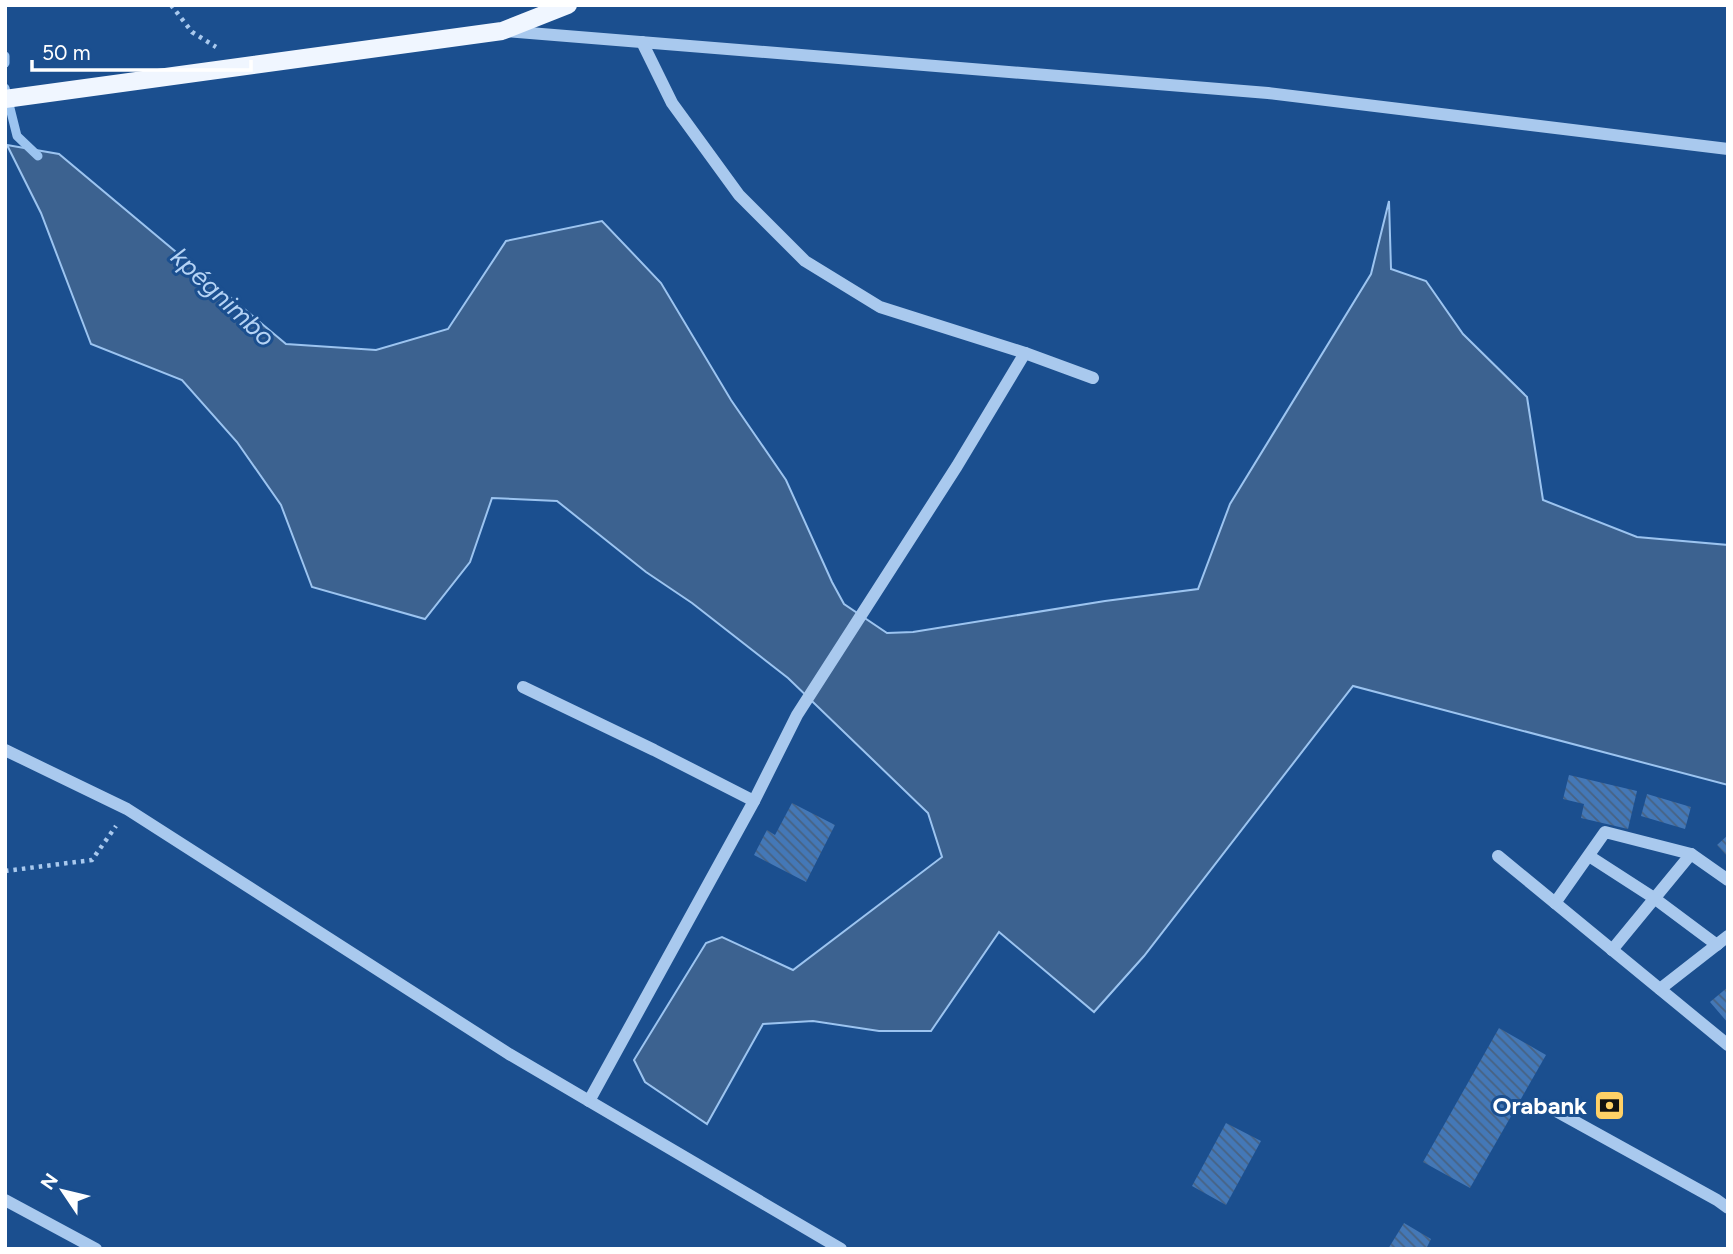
<svg xmlns="http://www.w3.org/2000/svg" width="1733" height="1254" font-family="Figtree,sans-serif">
<style>
.water{fill:#3c6290;stroke:#9cc4f0;stroke-width:2}
.lines{fill:none;stroke-linecap:round;stroke-linejoin:round}
.stream{stroke:#9cc4f0;stroke-width:9}
.building{fill:url(#building-back-hatch)}
.path{stroke:#a9c9ee;stroke-width:4.5;stroke-dasharray:3.5 5;stroke-linecap:butt}
.minor{stroke:#a9c9ee;stroke-width:12}
.major{stroke:#f0f6ff;stroke-width:18}
.labels{text-anchor:middle;stroke-width:6;stroke-linejoin:round;paint-order:stroke}
.poi-label{font-size:24px;font-weight:bold;fill:#fff;stroke:#1b4f8f;text-anchor:end}
.water-label{font-size:26px;font-style:italic;fill:#b5d3f5;stroke:#1b4f8f}
</style>
<defs>
<pattern id="building-back-hatch" width="6" height="6" patternUnits="userSpaceOnUse" patternTransform="scale(1.75)"><rect width="6" height="6" fill="#4478b7"/><path d="M-1 5l2 2M0 0l6 6M5-1l2 2" fill="none" stroke="#486282"/></pattern>
</defs>
<rect width="100%" height="100%" fill="#1b4f8f"/>
<!-- water -->
<polygon class="water" points="7,145 59,154 286,344 376,350 448,329 506,241 602,221 661,283 731,400 786,480 832,582 844,604 887,633 913,632 1105,601 1198,589 1230,504 1371,274 1389,201 1391,269 1426,281 1463,334 1527,397 1543,500 1637,537 1728,545 1728,785 1353,686 1144,956 1094,1012 999,932 931,1031 879,1031 813,1021 763,1024 707,1124 645,1082 634,1060 706,943 722,937 793,970 942,857 928,813 788,678 692,603 646,572 557,501 492,498 470,562 425,619 312,587 281,505 237,442 182,380 91,344 41,213"/>
<g class="lines">
<!-- stream -->
<g class="stream">
<polyline points="5,56 5,63"/>
<polyline points="5,88 17,136 38,156"/>
</g>
</g>
<!-- building -->
<g class="building">
<polygon points="1569,775 1637,791 1628,829 1581,818 1584,804 1563,799"/>
<polygon points="1647,794 1691,807 1685,829 1641,816"/>
<polygon points="792,803 835,825 806,882 754,855 767,830 775,835"/>
<polygon points="1728,835 1728,857 1717,845"/>
<polygon points="1728,987 1728,1023 1710,1002"/>
<polygon points="1499,1028 1546,1055 1470,1188 1423,1162"/>
<polygon points="1226,1123 1261,1141 1226,1205 1192,1186"/>
<polygon points="1404,1223 1431,1239 1426,1249 1388,1249"/>
</g>
<g class="lines">
<!-- path -->
<g class="path">
<polyline points="171,5 192,32 216,47"/>
<polyline points="5,871 92,860 116,826"/>
</g>
<!-- minor -->
<g class="minor">
<polyline points="506,31 1268,93 1728,149"/>
<polyline points="642,42 672,103 739,195 805,261 880,307 1025,353 1093,378"/>
<polyline points="523,687 654,750 754,801"/>
<polyline points="5,750 127,809 509,1054 841,1249"/>
<polyline points="1498,856 1728,1045"/>
<polyline points="1589,856 1654,898 1717,945"/>
<polyline points="1555,903 1605,832 1691,854 1728,880"/>
<polyline points="1612,950 1691,854"/>
<polyline points="1660,989 1728,936"/>
<polyline points="589,1101 754,801 797,715 957,466 1025,353"/>
<polyline points="1556,1111 1717,1200 1728,1208"/>
<polyline points="5,1200 96,1249"/>
</g>
<!-- major -->
<polyline class="major" points="5,99 502,31 568,5"/>
</g>
<!-- icons -->
<defs>
<symbol id="bank-square" viewBox="-11 -11 22 22"><rect x="-9" y="-9" width="18" height="18" rx="4" fill="#ffd166" stroke="#1b4f8f"/><path d="M-6-4H6V4H-6ZM0-2.3a2.3 2.3 0 1 0 0 4.6a2.3 2.3 0 1 0 0-4.6Z" fill="#111"/></symbol>
</defs>
<g fill-rule="evenodd">
<use href="#bank-square" x="1592" y="1088" width="35" height="35"/>
</g>
<g class="labels">
<!-- poi labels -->
<g class="poi-label">
<text x="1587" y="1114">Orabank</text>
</g>
<!-- water labels -->
<g class="water-label">
<text transform="translate(223 297) rotate(43)" y="9">kpégnimbo</text>
</g>
</g>
<!-- border -->
<rect width="1733" height="1254" fill="none" stroke="#ffffff" stroke-width="14"/>
<!-- north arrow -->
<g transform="translate(63 1191) rotate(305)" stroke="#1b4f8f" stroke-width="5" paint-order="stroke">
<path d="M0-5L12 26L0 18L-12 26Z" fill="#ffffff"/>
<text y="-10" font-size="19" font-weight="bold" text-anchor="middle" fill="#ffffff">N</text>
</g>
<!-- scale -->
<path d="M32 60v10h219v-10" fill="none" stroke="#ffffff" stroke-width="3.5"/>
<text x="42" y="60" font-size="21" fill="#ffffff" stroke="#1b4f8f" stroke-width="5" paint-order="stroke">50 m</text>
</svg>
